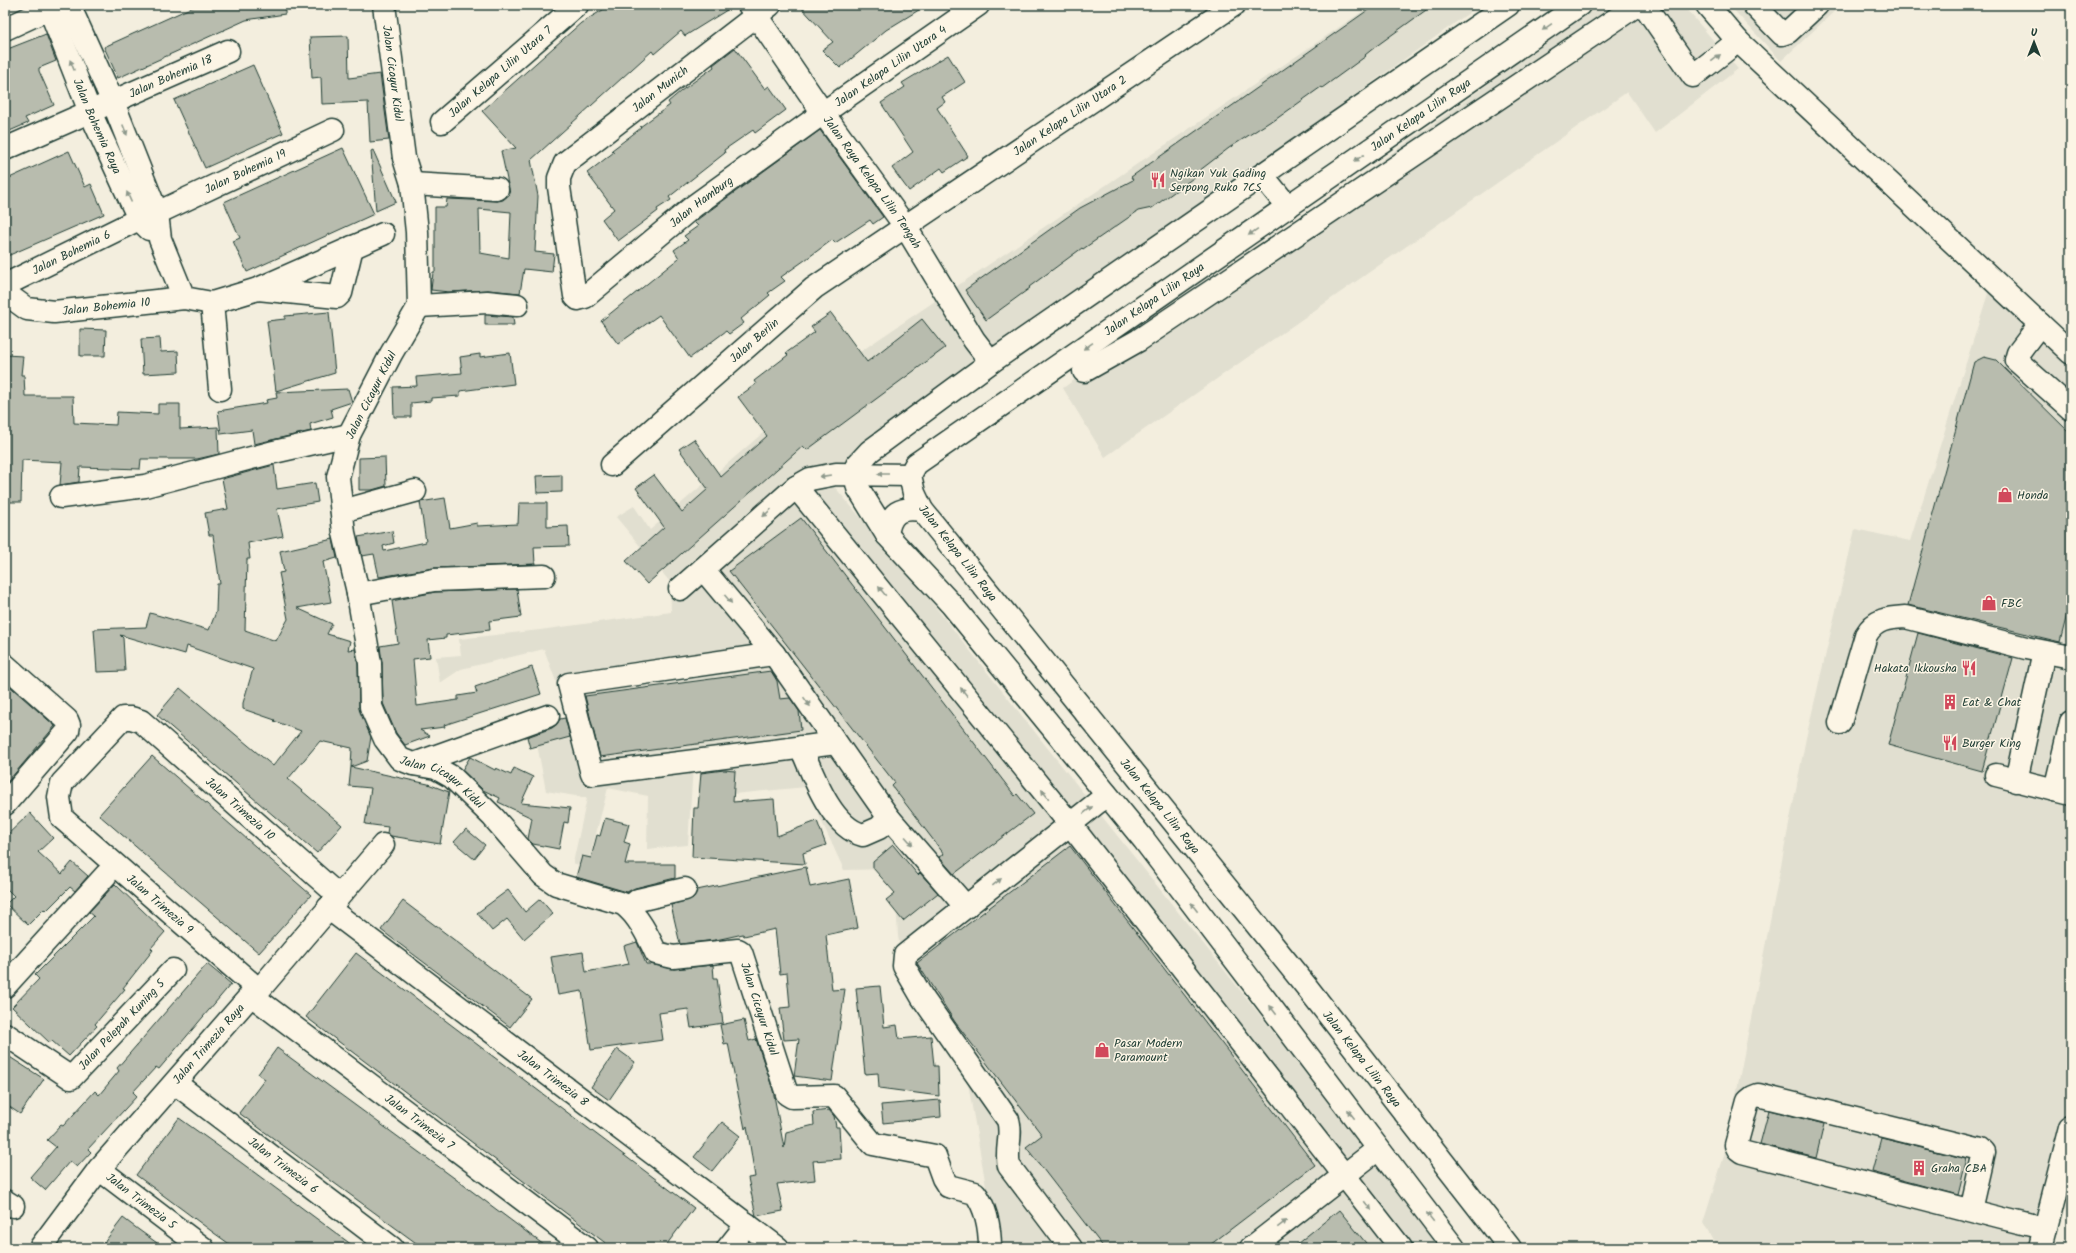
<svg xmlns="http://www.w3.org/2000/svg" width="2076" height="1253" font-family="Kalam,sans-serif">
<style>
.built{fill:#e1dfd0}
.building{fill:#b8bcae;stroke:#1f3d34;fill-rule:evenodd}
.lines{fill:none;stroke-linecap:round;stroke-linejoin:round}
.minor-casing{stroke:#1f3d34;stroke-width:25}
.major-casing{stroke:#1f3d34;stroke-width:25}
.minor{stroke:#fcf5e5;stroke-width:22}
.major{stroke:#fcf5e5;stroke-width:22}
.oneway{fill:#8e998c}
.labels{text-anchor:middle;stroke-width:3;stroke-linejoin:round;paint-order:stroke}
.street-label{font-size:12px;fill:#1f3d34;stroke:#fcf5e5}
.poi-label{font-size:12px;fill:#1f3d34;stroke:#fcf5e5;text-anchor:start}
</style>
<rect width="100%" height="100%" fill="#f3eede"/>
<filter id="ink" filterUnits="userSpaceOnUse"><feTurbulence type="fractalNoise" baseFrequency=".025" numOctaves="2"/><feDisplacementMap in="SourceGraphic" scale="8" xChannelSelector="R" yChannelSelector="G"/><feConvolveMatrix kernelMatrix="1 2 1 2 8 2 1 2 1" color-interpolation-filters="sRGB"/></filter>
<g filter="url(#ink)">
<!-- built -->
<g class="built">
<polygon points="1372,5 1480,5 1161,234 828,479 921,589 1377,1162 1441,1248 995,1248 995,1237 961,1044 904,974 898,936 894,869 844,870 806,787 734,794 730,765 693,765 688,845 647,849 648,796 608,788 587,868 573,863 587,798 546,791 535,734 572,725 544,649 461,669 440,683 436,657 461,655 459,639 540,630 671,612 670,582 616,517 634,506 650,530 848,360"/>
<polygon points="1599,5 1683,5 1738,69 1655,133 1627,92 1105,457 1063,388"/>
<polygon points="1729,5 1841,5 1781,61"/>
<polygon points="1990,287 2071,366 2071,1086 2043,1224 2034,1248 1717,1248 1703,1223 1724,1156 1806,738 1855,529 1910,541"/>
</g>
<!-- building -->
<g class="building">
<polygon points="197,5 285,5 285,14 246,20 118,78 104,47"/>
<path d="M 611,5 L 735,5 L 685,36 L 681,31 L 654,54 L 652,51 L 531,160 L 538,196 L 535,252 L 554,254 L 552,272 L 524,269 L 520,293 L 488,290 L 449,292 L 431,290 L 433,272 L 435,272 L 435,207 L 446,207 L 447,199 L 496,201 L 503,200 L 510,194 L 501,151 L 516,148 L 482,111 L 581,23 ZM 479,209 L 511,212 L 509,258 L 480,253 Z"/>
<polygon points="799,5 927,5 886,30 840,68 822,50 833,42"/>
<polygon points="1375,5 1433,5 1375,47 1365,55 1366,56 1322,88 1321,87 1272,122 1271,121 1229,148 1195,174 1196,176 1152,208 1138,211 1083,249 1082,248 1029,287 1030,288 986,320 965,290 1080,208 1133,180 1131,177"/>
<polygon points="46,34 56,61 39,68 39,71 54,105 25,118 28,123 5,133 5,50"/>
<polygon points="348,36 349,78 380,74 389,140 370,142 368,102 322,104 321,77 312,78 310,37"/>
<polygon points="735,48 765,89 769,86 786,110 755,133 753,130 724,150 725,153 669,197 671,200 657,209 658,211 618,241 602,219 614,209 587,173 614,152 612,150 641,128 640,127 670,105 668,102 681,91 714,67 713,65"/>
<polygon points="948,55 965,82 942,97 945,102 937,108 968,156 944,172 941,168 909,191 892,168 913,152 881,103 905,87 902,83"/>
<polygon points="253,65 283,133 205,168 174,100"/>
<polygon points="820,130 883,217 873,224 870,220 835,243 832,240 805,260 781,277 785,281 768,293 770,295 741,319 744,323 729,334 726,331 690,358 659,315 618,344 601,321 679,258 674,250 688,240 684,236 698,226 694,222"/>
<polygon points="343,148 374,214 247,272 233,241 240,238 224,202"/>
<polygon points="373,150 396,202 376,211 371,151"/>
<polygon points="69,151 85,187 91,184 104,214 5,257 5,180"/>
<polygon points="329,312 335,373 276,391 267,321 285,319 285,316"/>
<polygon points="831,313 867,362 922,319 945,348 807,450 803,446 647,584 626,561 664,527 636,488 654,475 682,512 708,489 679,449 694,439 721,477 767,436 738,397 756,384 754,381 788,355 786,353 815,332 811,327"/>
<polygon points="485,315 513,317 514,325 485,325"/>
<polygon points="80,329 106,330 105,356 80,356"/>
<polygon points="160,338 161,352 178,351 179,372 143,374 141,339"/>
<polygon points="510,353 514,384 460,391 460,396 431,398 431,401 411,403 411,417 394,417 393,387 417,386 416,377 462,373 460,357 480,354 480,357"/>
<polygon points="5,355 23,356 21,375 24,375 25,396 73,396 74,423 116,425 117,412 158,414 158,404 180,404 180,429 218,427 219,454 197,459 141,459 140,469 80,467 79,482 60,485 62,462 22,460 21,502 5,502"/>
<polygon points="1984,357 1996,360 2071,434 2071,598 2060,642 1908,605 1974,362"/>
<polygon points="348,389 352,402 331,409 333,417 310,424 311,431 254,444 252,430 221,434 218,411 267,403 266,400 277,398 276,392"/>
<polygon points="385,457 386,486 372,490 359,490 359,458"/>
<polygon points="274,465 277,489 315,483 318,502 277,509 283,536 248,543 250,559 247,559 245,630 276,641 288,619 279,573 284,572 280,551 333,539 337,558 323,562 331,602 297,608 332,624 327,634 350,641 348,650 355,649 358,664 359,708 371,737 367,761 351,767 352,748 320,741 288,779 342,825 317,853 157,715 180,688 273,766 301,731 274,721 275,720 243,709 243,703 253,669 187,646 185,654 120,635 123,638 125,671 97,672 94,629 146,627 150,613 209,630 216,612 217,584 220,584 213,535 209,535 205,513 228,509 222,479"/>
<polygon points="562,475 562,492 537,493 536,476"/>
<polygon points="445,498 450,528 477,523 477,526 518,524 519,503 547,503 547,527 568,526 569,546 534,547 535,564 434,568 379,577 374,554 362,556 358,537 392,531 394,543 383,546 384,551 426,542 420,502"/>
<polygon points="801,518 1015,796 1017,794 1033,814 954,874 939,857 944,854 892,786 895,783 729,571"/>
<polygon points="517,589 521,617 489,621 490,630 446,635 446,638 428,640 430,657 413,659 417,706 458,700 458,696 477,693 475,687 532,667 541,694 444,725 445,727 420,730 430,736 405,745 396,733 383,703 382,663 380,646 398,643 392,601 435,592"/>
<polygon points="1918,633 2013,658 1982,771 1888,745"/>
<polygon points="771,671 777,681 780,699 790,698 799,711 801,730 600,757 585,696"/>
<polygon points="5,682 55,726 5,785"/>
<polygon points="565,718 570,737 530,748 527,737 552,728 557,724 560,719"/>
<polygon points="152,756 311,895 259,953 99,815"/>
<polygon points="470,757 495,770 496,768 511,775 514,768 533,777 521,803 570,808 568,823 564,822 559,849 533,844 528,839 532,818 498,802 500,798 483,790 462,770"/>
<polygon points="351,767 428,784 449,792 440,844 391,836 387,833 388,827 365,824 371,788 349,786"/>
<polygon points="724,770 735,771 733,802 774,799 777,836 817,821 826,845 803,853 805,864 692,857 694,808 698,808 701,773"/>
<polygon points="30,813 53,838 38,852 62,874 72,862 88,876 75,891 70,887 46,911 44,909 28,925 6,904 14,896 5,887 5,837"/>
<polygon points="605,818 629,824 624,842 630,844 625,864 675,864 675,878 635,888 627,892 576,877 582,856 591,858 597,835 600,836"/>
<polygon points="466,829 485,845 474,859 454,842"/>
<polygon points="893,845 918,875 920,873 938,893 903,921 886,900 895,893 873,868 873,862"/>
<polygon points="1070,846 1315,1165 1206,1248 1104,1248 1026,1147 1042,1135 955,1022 917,963"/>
<polygon points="806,867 810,887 849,879 858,928 826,935 832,990 845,989 832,1081 794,1076 799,1039 784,1040 780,1008 790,1007 787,973 780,974 775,929 744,936 743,934 716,940 680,944 671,905 693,898 697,890"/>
<polygon points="115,884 165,932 151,948 153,950 123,988 125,989 95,1024 97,1026 69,1056 52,1041 50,1043 12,1007 39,979 35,975 94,916 89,912"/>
<polygon points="508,890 525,912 540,899 553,914 524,939 507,919 492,931 477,913"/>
<polygon points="403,901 532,999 510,1027 381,930"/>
<polygon points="637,942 646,964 650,964 674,969 713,965 714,978 717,978 723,1023 691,1028 688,1009 659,1013 663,1040 591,1050 582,991 558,995 551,957 583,952 586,972 629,964 624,946"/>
<polygon points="356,953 694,1208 664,1248 612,1248 306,1017"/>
<polygon points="207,964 231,984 159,1069 156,1067 133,1092 137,1096 88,1149 91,1152 77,1167 70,1161 45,1190 30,1177 56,1147 47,1140 61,1125 63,1126 95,1091 99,1095 119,1071 117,1068"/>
<polygon points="880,986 884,1027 897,1025 899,1039 931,1036 934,1066 938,1066 939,1096 879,1088 878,1073 865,1074 856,988"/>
<polygon points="744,1020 749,1041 756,1039 773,1090 784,1148 786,1132 814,1125 813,1112 829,1110 834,1116 836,1127 839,1127 841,1159 813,1161 815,1180 777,1184 783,1211 756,1216 748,1178 755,1177 747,1126 745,1129 728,1043 724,1044 720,1025"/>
<polygon points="277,1048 461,1183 548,1248 423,1248 300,1158 239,1113 265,1079 258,1074"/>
<polygon points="617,1049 635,1062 609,1100 591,1087"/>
<polygon points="5,1054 44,1079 20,1114 5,1104"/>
<polygon points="940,1100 941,1117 883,1123 881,1105"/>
<polygon points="1769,1110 1824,1124 1816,1158 1760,1144"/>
<polygon points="179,1118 239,1161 356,1248 235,1248 214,1233 136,1175"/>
<polygon points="722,1122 740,1136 712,1171 694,1157"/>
<polygon points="1881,1138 1967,1159 1958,1195 1872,1172"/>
<polygon points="1339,1210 1370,1248 1292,1248"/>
<polygon points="123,1218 139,1230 164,1248 100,1248"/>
</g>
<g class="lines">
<defs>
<g id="minor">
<path id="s1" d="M 48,5 L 90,112 L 139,219 L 149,229"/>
<polyline points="69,5 113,102 157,213 160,239 184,298"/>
<path id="s2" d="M 384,5 L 404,158 L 412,184 L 417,232 L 419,306 L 391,354 L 349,435 L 338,477 L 344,533 L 357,588 L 370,663 L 371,707 L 385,739 L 400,759 L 413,764 L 436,768 L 452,777 L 493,817 L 543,875 L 556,884 L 623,904 C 638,915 648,936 656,953 L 673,957 L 738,950 L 741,952 L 787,1094 L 792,1097 L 834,1096 L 873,1144 L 935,1156 L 943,1178 L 948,1186 L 975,1193 C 987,1209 990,1228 990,1248"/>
<path id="s3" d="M 749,5 L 823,113 L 905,226 L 974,340 L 991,362"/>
<path id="s4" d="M 770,5 L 565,163 L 559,178 L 559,187 L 575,296 L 578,299 L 585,297 L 694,206 L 823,113 L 978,5"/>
<polyline points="1644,5 1693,76 1738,41"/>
<polyline points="1707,5 1738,41 2071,353"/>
<polyline points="1754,5 1782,34 1788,32 1817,5"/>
<polyline points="5,29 57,5"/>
<path id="s5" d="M 442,122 L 577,5"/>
<path id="s6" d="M 5,149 L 228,51"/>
<polyline points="1262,175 1288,207"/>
<polyline points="412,184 497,189"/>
<path id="s7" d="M 5,285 L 139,219 L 157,213 L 333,130"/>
<polyline points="258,289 337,297 341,293 352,247"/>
<path id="s8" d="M 5,293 L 27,309 L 54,312 L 184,298 L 212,303 L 258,289 L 383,234"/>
<polyline points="212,303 220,389"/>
<polyline points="419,306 487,302 517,305"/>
<polyline points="2040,324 2018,353 2016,360 2071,409"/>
<polyline points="1084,371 1139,340 1637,5"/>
<path id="s9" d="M 612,465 L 814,288 L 1234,5"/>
<polyline points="796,487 1070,824 1401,1248"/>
<polyline points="61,497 145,486 274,452 349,435"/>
<polyline points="342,511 415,491"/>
<path d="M 887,535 C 890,512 900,507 922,510"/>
<polyline points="703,569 774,654 889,818 966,907"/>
<polyline points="680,589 796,487 810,479 836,474 910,475"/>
<polyline points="358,594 434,580 544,576"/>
<polyline points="774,654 569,684 592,774 836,743"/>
<polyline points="5,665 67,720 69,725 68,731 5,804"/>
<path d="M 1840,723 L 1866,635 C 1875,619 1888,618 1905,617 L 2026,648 L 2071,657"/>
<path d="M 801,747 C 813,775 831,827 863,835 L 879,828 L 889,818"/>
<polyline points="414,764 548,716"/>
<polyline points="1996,775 2071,794"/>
<polyline points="2016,781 2044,652"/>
<polyline points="2055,790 2071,722"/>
<path id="s10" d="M 328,908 L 778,1248"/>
<polyline points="628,908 638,900 685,889"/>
<polyline points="5,986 106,875"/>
<path id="s11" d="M 259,990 L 62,818 L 59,797 L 62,783 L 123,718 L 131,718 L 141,721 L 339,896"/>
<path id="s12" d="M 251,995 L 587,1248"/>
<path id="s13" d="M 5,1034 L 71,1078 L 173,970"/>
<path id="s14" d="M 175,1083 L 392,1248"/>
<path id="s15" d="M 99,1169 L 203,1248"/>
<polyline points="5,1201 13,1206"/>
<polyline points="1971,1210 1984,1153 1981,1150 1758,1095 1753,1097 1748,1101 1736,1145 1738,1149 1742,1152 2003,1219 2045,1229"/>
<path id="s16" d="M 40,1248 L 99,1169 L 251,995 L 259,990 L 383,845"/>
<polyline points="728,1248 747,1224"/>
<path d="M 1071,1248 L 1009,1166 C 1005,1150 1013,1135 1008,1120 L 922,997 L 904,966 L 905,955 L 1107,795"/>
<polyline points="1251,1248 1378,1149"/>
<polyline points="1454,1248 1144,840 952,605 887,535 858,488 855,474 857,465 870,451 991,362 1508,5"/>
<path id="s17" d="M 1510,1248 L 1306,986 L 922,510 L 914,493 L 910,475 L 916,464 L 1579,5"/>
</g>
<polyline id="major" points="2040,1248 2071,1127"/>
</defs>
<!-- minor casing -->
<use href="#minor" class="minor-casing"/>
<!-- major casing -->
<use href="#major" class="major-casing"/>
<!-- minor -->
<use href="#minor" class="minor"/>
<!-- major -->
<use href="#major" class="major"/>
</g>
<!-- one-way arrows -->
<defs><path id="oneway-solid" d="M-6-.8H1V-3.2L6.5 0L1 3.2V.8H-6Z"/></defs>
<g class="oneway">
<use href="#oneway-solid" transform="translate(1547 27) rotate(145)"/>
<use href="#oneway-solid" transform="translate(1716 58) rotate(-38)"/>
<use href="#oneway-solid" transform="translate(72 65) rotate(-112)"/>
<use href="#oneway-solid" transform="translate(125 130) rotate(68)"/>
<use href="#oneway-solid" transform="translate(1359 158) rotate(145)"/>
<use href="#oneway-solid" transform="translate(129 197) rotate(-114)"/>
<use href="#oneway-solid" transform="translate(1253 232) rotate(145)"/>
<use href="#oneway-solid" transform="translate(1088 346) rotate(146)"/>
<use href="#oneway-solid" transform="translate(883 474) rotate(-180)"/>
<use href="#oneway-solid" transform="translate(825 476) rotate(171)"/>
<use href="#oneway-solid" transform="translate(767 513) rotate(138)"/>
<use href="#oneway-solid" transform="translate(882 591) rotate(-129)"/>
<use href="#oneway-solid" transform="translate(728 599) rotate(50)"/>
<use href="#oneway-solid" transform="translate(964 692) rotate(-129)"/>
<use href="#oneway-solid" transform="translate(807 702) rotate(55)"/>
<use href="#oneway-solid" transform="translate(1045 794) rotate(-129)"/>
<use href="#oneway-solid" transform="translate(1088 810) rotate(-38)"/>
<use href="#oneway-solid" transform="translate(909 841) rotate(49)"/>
<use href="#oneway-solid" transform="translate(997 882) rotate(-39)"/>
<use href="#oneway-solid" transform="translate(1194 907) rotate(-127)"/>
<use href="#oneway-solid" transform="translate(1273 1010) rotate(-127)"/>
<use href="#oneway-solid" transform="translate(1351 1114) rotate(-127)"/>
<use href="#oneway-solid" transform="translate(1368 1206) rotate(51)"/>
<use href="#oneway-solid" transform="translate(1430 1217) rotate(-128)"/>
<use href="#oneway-solid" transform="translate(1282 1224) rotate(-38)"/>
</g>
</g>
<!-- icons -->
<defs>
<symbol id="restaurant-bare" viewBox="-9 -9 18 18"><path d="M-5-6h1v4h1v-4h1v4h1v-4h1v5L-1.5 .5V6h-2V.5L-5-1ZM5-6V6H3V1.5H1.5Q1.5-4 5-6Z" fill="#d1495b" stroke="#fcf5e5" stroke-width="2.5" paint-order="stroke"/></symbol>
<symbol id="shop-bare" viewBox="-9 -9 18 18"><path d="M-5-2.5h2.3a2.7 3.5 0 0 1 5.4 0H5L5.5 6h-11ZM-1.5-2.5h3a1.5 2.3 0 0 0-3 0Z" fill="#d1495b" stroke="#fcf5e5" stroke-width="2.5" paint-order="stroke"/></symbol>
<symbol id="building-bare" viewBox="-9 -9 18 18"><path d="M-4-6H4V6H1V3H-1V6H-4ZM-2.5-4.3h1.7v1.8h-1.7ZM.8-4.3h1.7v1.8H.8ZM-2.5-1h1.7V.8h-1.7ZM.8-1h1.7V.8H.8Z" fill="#d1495b" stroke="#fcf5e5" stroke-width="2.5" paint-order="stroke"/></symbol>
</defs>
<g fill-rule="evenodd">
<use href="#restaurant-bare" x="1147" y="169" width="22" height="22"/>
<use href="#shop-bare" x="1994" y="484" width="22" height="22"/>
<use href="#shop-bare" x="1978" y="592" width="22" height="22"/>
<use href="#restaurant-bare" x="1958" y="657" width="22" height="22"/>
<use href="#building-bare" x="1939" y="691" width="22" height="22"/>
<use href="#restaurant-bare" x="1939" y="732" width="22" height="22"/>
<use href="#shop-bare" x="1091" y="1039" width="22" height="22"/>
<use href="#building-bare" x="1908" y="1157" width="22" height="22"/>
</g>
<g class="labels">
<!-- street labels -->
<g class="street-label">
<text dy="4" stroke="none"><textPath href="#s4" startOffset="789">Jalan Kelapa Lilin Utara 4</textPath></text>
<text dy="4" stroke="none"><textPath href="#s5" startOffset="77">Jalan Kelapa Lilin Utara 7</textPath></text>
<text dy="4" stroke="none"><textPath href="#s2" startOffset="69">Jalan Cicayur Kidul</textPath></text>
<text dy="4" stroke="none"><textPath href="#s6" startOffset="181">Jalan Bohemia 18</textPath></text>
<text transform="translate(660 89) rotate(-38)" y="4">Jalan Munich</text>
<text dy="4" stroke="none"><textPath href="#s9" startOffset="577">Jalan Kelapa Lilin Utara 2</textPath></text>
<text dy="4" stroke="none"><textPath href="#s17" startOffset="1607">Jalan Kelapa Lilin Raya</textPath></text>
<text dy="4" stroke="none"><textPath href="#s1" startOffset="131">Jalan Bohemia Raya</textPath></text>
<text dy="4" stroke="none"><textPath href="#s7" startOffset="266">Jalan Bohemia 19</textPath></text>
<text dy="4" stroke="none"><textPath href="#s3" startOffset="216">Jalan Raya Kelapa Lilin Tengah</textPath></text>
<text dy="4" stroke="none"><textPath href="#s4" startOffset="556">Jalan Hamburg</textPath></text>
<text dy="4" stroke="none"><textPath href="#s7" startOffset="74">Jalan Bohemia 6</textPath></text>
<text dy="4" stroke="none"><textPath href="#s17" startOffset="1283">Jalan Kelapa Lilin Raya</textPath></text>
<text dy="4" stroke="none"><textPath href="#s8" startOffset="107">Jalan Bohemia 10</textPath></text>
<text dy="4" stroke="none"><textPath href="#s9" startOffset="189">Jalan Berlin</textPath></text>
<text transform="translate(371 395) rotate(-63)" y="4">Jalan Cicayur Kidul</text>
<text transform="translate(958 553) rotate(52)" y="4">Jalan Kelapa Lilin Raya</text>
<text dy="4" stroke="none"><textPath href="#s2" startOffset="836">Jalan Cicayur Kidul</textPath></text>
<text transform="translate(1160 806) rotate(51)" y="4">Jalan Kelapa Lilin Raya</text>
<text dy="4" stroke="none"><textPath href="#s11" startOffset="537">Jalan Trimezia 10</textPath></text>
<text transform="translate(160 904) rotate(41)" y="4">Jalan Trimezia 9</text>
<text dy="4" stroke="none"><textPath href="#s2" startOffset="1268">Jalan Cicayur Kidul</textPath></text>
<text dy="4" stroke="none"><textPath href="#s13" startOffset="153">Jalan Pelepah Kuning 5</textPath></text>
<text dy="4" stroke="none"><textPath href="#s16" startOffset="265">Jalan Trimezia Raya</textPath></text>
<text transform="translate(1362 1059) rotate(52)" y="4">Jalan Kelapa Lilin Raya</text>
<text dy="4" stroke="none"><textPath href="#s10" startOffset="282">Jalan Trimezia 8</textPath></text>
<text dy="4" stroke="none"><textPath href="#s12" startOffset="211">Jalan Trimezia 7</textPath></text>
<text dy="4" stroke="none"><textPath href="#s14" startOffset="136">Jalan Trimezia 6</textPath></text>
<text dy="4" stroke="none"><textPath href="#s15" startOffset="53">Jalan Trimezia 5</textPath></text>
</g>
<!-- poi labels -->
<g class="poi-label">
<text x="1170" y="177">Ngikan Yuk Gading<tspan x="1170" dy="14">Serpong Ruko 7CS</tspan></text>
<text x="2017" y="499">Honda</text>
<text x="2001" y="607">FBC</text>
<text x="1957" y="672" text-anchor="end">Hakata Ikkousha</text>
<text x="1962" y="706">Eat &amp; Chat</text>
<text x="1962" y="747">Burger King</text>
<text x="1114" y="1047">Pasar Modern<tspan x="1114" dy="14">Paramount</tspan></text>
<text x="1931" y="1172">Graha CBA</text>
</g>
</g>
<!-- margin -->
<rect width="2076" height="1253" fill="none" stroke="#fcf5e5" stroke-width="20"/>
<rect x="10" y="10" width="2056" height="1233" fill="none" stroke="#1f3d34" stroke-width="1.5" filter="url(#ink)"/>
<!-- north arrow -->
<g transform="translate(2034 42)" stroke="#fcf5e5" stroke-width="3" paint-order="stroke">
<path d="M0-3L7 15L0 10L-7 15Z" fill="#1f3d34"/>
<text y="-6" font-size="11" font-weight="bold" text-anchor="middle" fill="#1f3d34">U</text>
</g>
</svg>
